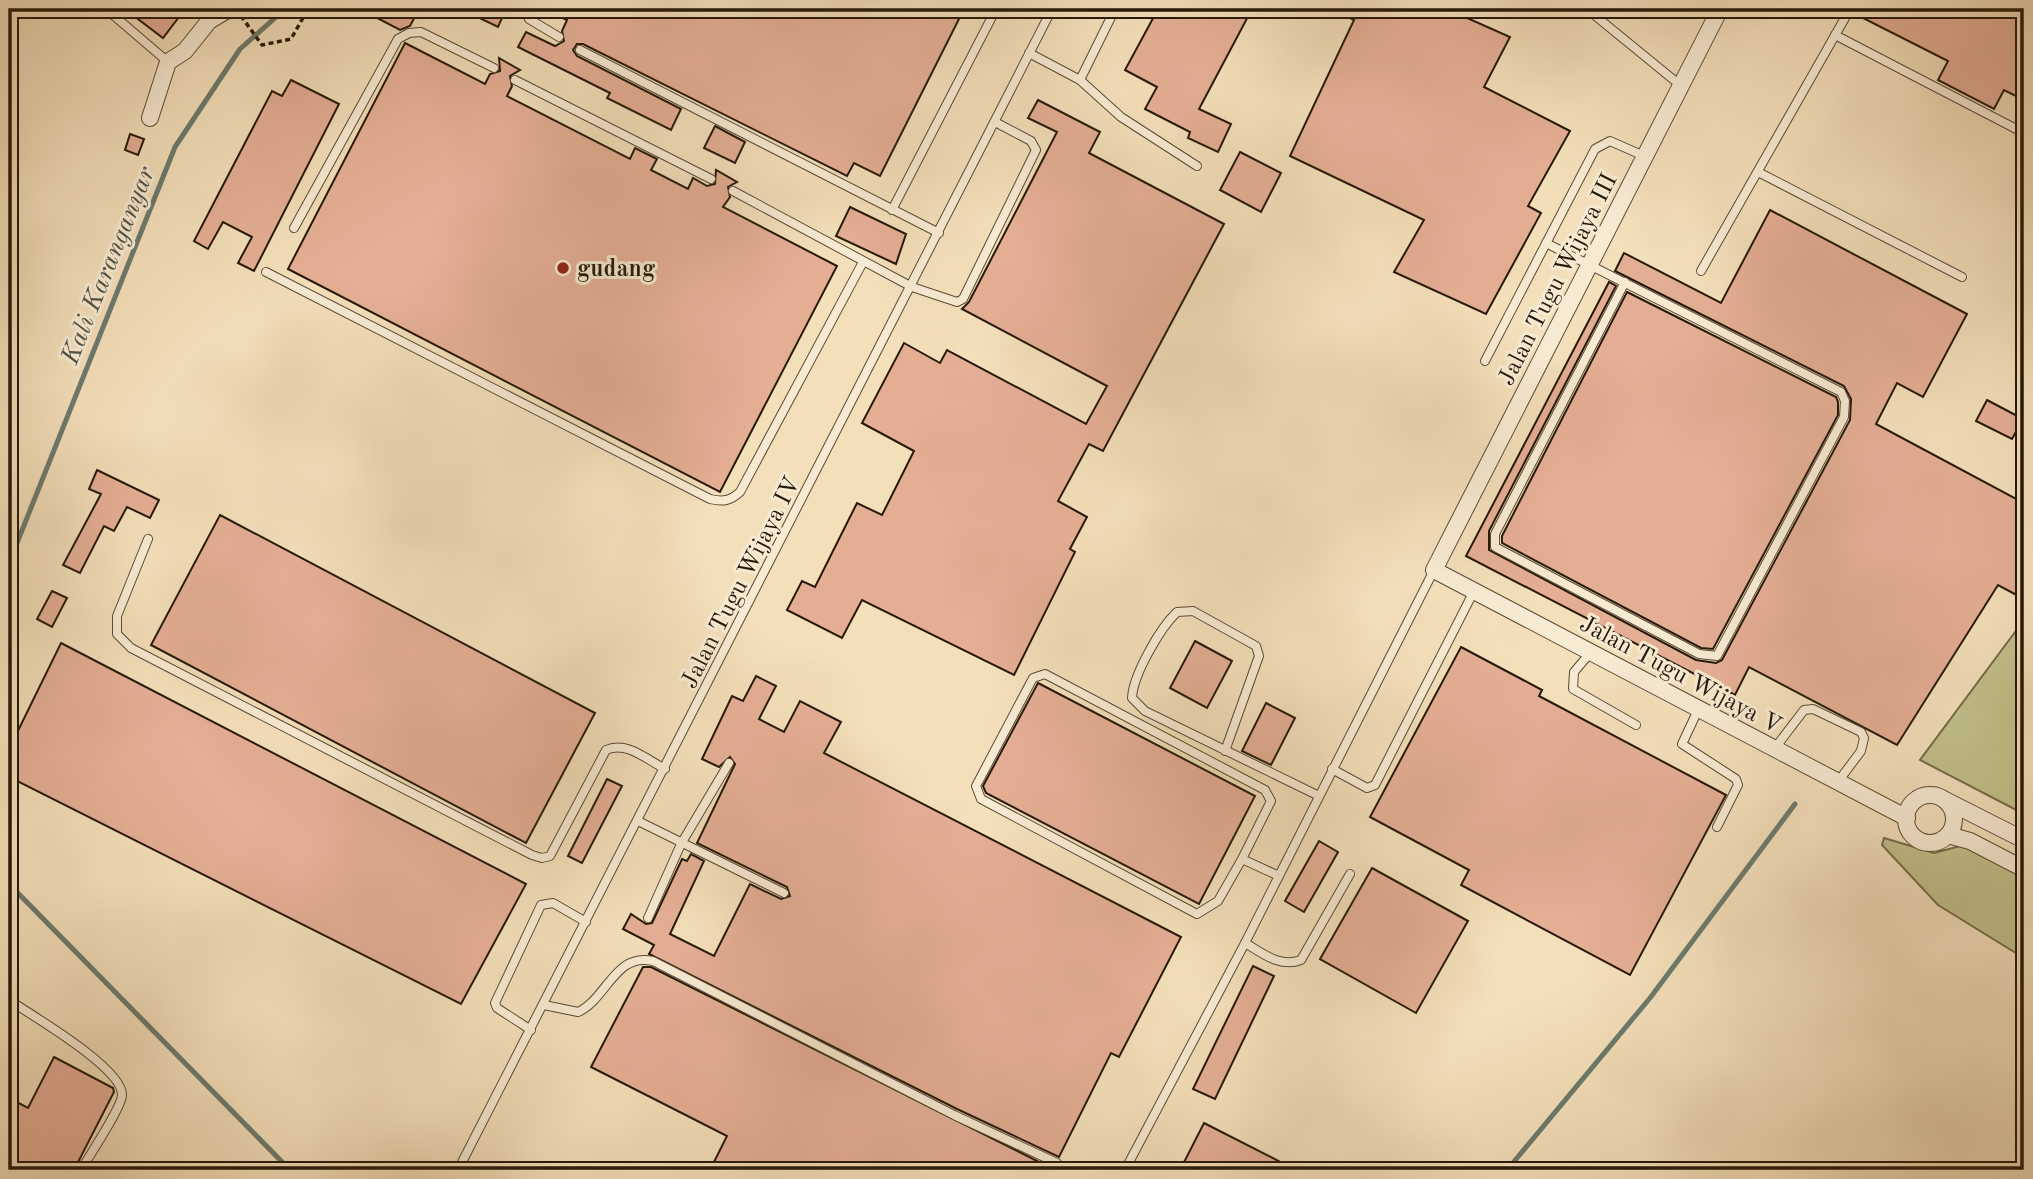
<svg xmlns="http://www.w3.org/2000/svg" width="2033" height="1179" font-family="'Old Standard TT',serif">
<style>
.green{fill:#c2c08b;stroke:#746c4a;stroke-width:2}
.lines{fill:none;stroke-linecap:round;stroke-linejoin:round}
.stream{stroke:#6c7b6e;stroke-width:5}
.building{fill:#e4ae94;stroke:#261909;stroke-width:2}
.service-casing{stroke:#594a35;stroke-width:10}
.minor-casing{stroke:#594a35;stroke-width:18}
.path{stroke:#261909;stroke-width:3.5;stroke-dasharray:5 3.5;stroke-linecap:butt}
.service{stroke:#f7ead2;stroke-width:8}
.minor{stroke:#f7ead2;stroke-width:16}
.poi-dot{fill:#8f2418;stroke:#f7ead2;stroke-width:2.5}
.labels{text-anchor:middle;stroke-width:6;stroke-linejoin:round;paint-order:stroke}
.poi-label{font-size:24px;font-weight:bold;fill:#261909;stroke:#f7ead2;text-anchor:start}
.street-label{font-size:24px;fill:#261909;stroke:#f7ead2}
.water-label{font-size:26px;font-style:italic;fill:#4f5244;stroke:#f7ead2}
</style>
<rect width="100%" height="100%" fill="#f3dfba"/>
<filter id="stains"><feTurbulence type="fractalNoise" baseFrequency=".00286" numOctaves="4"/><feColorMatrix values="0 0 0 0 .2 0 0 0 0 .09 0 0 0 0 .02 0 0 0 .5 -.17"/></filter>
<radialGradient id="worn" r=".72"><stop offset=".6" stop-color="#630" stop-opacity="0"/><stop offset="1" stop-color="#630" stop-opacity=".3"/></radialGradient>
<!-- green -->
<g class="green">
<polygon points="2024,620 2024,814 1920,760"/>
<polygon points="1884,838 1934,853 1964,845 2024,877 2024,958 1938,905 1882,845"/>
</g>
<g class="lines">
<!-- stream -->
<g class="stream">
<polyline points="9,563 175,147 240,49 285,9"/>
<polyline points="9,884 290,1170"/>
<polyline points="1507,1170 1650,998 1795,804"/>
</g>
</g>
<!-- building -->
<g class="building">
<polygon points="146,9 185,9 163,38 138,19"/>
<polygon points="360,9 419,9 410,26 400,30"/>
<polygon points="461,9 506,9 498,27"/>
<polygon points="544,9 964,9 880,176 854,163 847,176 583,44 577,44 573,50 577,56 681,109 671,130 607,98 610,93 518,47 526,32 555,46 564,41 562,31 567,20"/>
<polygon points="1158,9 1252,9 1199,109 1231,124 1218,152 1188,138 1190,132 1145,109 1157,87 1125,70"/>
<polygon points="1333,9 1447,9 1510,37 1484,87 1570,131 1528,206 1541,213 1486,314 1394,272 1424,220 1290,156 1354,20"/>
<polygon points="1856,9 2024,9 2024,100 2004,90 1994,109 1938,80 1948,61 1855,14"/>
<polygon points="405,43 485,84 490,74 500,71 499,58 520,70 510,76 512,86 507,96 630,159 635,148 657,159 651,170 688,189 693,178 707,186 715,184 716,170 737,182 728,187 730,197 723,207 837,266 720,492 288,269"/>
<polygon points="291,80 339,104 254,271 238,263 252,237 223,222 208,249 194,241 272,91 282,96"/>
<polygon points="1038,100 1100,132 1089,153 1224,224 1103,451 1089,444 1058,501 1087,517 1070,549 1075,552 1014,675 862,600 842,638 787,610 802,581 815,587 857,503 882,515 914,451 862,423 904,343 940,363 947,350 1086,424 1107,386 962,309 969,302 1057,132 1028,118"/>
<polygon points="715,126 745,142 735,163 704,148"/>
<polygon points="130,134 144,139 138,155 125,150"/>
<polygon points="1240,152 1281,173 1261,212 1220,190"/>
<polygon points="850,207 906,234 896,264 836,236"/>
<polygon points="1770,210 1967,314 1923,397 1897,383 1876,424 2024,503 2024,599 1998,585 1897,745 1749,667 1735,695 1466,556 1609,282 1616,286 1489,531 1489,550 1696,660 1716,663 1722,660 1850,420 1851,399 1844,386 1615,271 1624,253 1721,303"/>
<polygon points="1627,292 1836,397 1838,402 1838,415 1713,649 1701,648 1502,543 1502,536"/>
<polygon points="1987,400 2023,419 2012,439 1976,421"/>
<polygon points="97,470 159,500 150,518 127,507 114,531 104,526 80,573 63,565 101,494 89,489"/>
<polygon points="220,515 595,713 526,843 151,645"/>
<polygon points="52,591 67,598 52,627 37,619"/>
<polygon points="1195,641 1232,661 1207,708 1170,688"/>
<polygon points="61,643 526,884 461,1004 9,777 9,749"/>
<polygon points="1461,647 1542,690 1539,696 1726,795 1630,975 1461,885 1469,870 1370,817"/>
<polygon points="756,676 776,686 759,719 784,732 800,701 841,722 824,753 1181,937 1119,1057 1111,1053 1059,1157 957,1109 649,954 654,945 623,929 631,914 646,924 652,923 682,859 687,861 691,854 704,861 670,934 714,956 750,884 781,899 790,896 787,887 697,843 735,764 730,757 719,767 702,759 732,696 743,701"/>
<polygon points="1038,683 1255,796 1199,904 986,793 983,786"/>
<polygon points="1266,703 1295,718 1271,765 1242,751"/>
<polygon points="607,779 622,786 582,863 568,856"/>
<polygon points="1319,841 1338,852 1304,912 1285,901"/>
<polygon points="1372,868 1468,921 1416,1013 1320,959"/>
<polygon points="1253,966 1274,976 1215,1099 1193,1089"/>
<polygon points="643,967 651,967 1053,1169 710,1170 727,1136 591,1067"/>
<polygon points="54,1057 113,1088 114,1092 74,1170 9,1170 9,1098 28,1108"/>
<polygon points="1204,1123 1296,1170 1180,1170"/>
</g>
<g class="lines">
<defs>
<g id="service">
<polyline points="526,9 529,19 559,37"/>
<polyline points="1587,9 1680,85"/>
<polyline points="112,14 168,62"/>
<polyline points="1835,35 2024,133"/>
<polyline points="580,50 939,233"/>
<polyline points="1029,53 1080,80 1115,9"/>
<polyline points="515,80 711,179"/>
<polyline points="1080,80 1121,117 1197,166"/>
<polyline points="1758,172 1962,277"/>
<polyline points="733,191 912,287 957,302 963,299 1036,150 1031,141 995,122"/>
<polyline points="892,210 996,9"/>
<polyline points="294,228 398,39 409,33 421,32 494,68"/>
<polyline points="1546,243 1841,392 1845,401 1844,417 1717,656 1699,654 1495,547 1495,534 1625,282"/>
<polyline points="1701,271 1850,9"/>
<path d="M 266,272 L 710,499 C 723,502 730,501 740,492 L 863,262"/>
<polyline points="1485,361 1595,149 1610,141 1644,156"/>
<path d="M 148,539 L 117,616 L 117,634 L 131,648 L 532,855 L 542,858 L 550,856 L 606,750 C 627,741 646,759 665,769"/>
<polyline points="1591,652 1574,672 1573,689 1636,725"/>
<polyline points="1698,710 1682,744 1736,779 1738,785 1717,827"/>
<polyline points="1775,748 1804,710 1813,709 1861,732 1864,738 1861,751 1837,783"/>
<path d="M 1225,751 L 1259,656 L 1256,646 L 1193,611 L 1177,612 C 1160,628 1133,675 1132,698 L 1145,711 L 1319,796"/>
<polyline points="1332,769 1367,788 1375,785 1474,591"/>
<polyline points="638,821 784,893"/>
<polyline points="1242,859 1271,801 1265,790 1045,674 1033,678 976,786 981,799 1197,914 1218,901 1242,859 1279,876"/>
<polyline points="648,918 681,844 729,763"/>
<path d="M 1245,943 C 1264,954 1280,968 1301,960 L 1350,874"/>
<path d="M 9,1000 C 31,1015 123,1068 122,1095 C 122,1107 89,1156 81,1170"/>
<path d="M 544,1005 L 578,1012 C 607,999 615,952 653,961 L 954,1115 L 1057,1163 L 1060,1170"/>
<polyline points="531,1030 497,1008 495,1003 541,905 553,903 586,922"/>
<polyline points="458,1170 1052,9"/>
<polyline points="1125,1170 1245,943 1434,570"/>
</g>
<g id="minor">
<polyline points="1720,9 1434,570 1907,818"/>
<polyline points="150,118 168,62 185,51 209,21 229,9"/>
<circle cx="1930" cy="819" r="24"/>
<polyline points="1945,800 2024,840"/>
<polyline points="1948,835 1970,841 2024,869"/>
</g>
</defs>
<!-- service casing -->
<use href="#service" class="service-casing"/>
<!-- minor casing -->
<use href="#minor" class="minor-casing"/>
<!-- path -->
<polyline class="path" points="241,16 262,45 291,39 308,9"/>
<!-- service -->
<use href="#service" class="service"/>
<!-- minor -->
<use href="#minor" class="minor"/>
</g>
<!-- markers -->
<circle class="poi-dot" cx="563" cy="268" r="7"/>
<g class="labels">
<!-- poi labels -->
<g class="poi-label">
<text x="577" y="276">gudang</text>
</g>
<!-- street labels -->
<g class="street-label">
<text transform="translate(1557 279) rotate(-63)" y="8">Jalan Tugu Wijaya III</text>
<text transform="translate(740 582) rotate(-63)" y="8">Jalan Tugu Wijaya IV</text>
<text transform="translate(1681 674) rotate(28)" y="8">Jalan Tugu Wijaya V</text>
</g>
<!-- water labels -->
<g class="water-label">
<text transform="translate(107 265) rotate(-68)" y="9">Kali Karanganyar</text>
</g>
</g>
<!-- margin -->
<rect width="2033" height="1179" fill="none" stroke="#f3dfba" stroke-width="35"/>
<rect x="10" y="10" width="2012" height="1158" fill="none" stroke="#261909" stroke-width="3.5"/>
<rect x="18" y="18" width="1998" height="1144" fill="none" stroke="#261909" stroke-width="2"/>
<rect width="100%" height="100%" filter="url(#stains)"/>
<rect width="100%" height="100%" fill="url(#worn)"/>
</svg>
